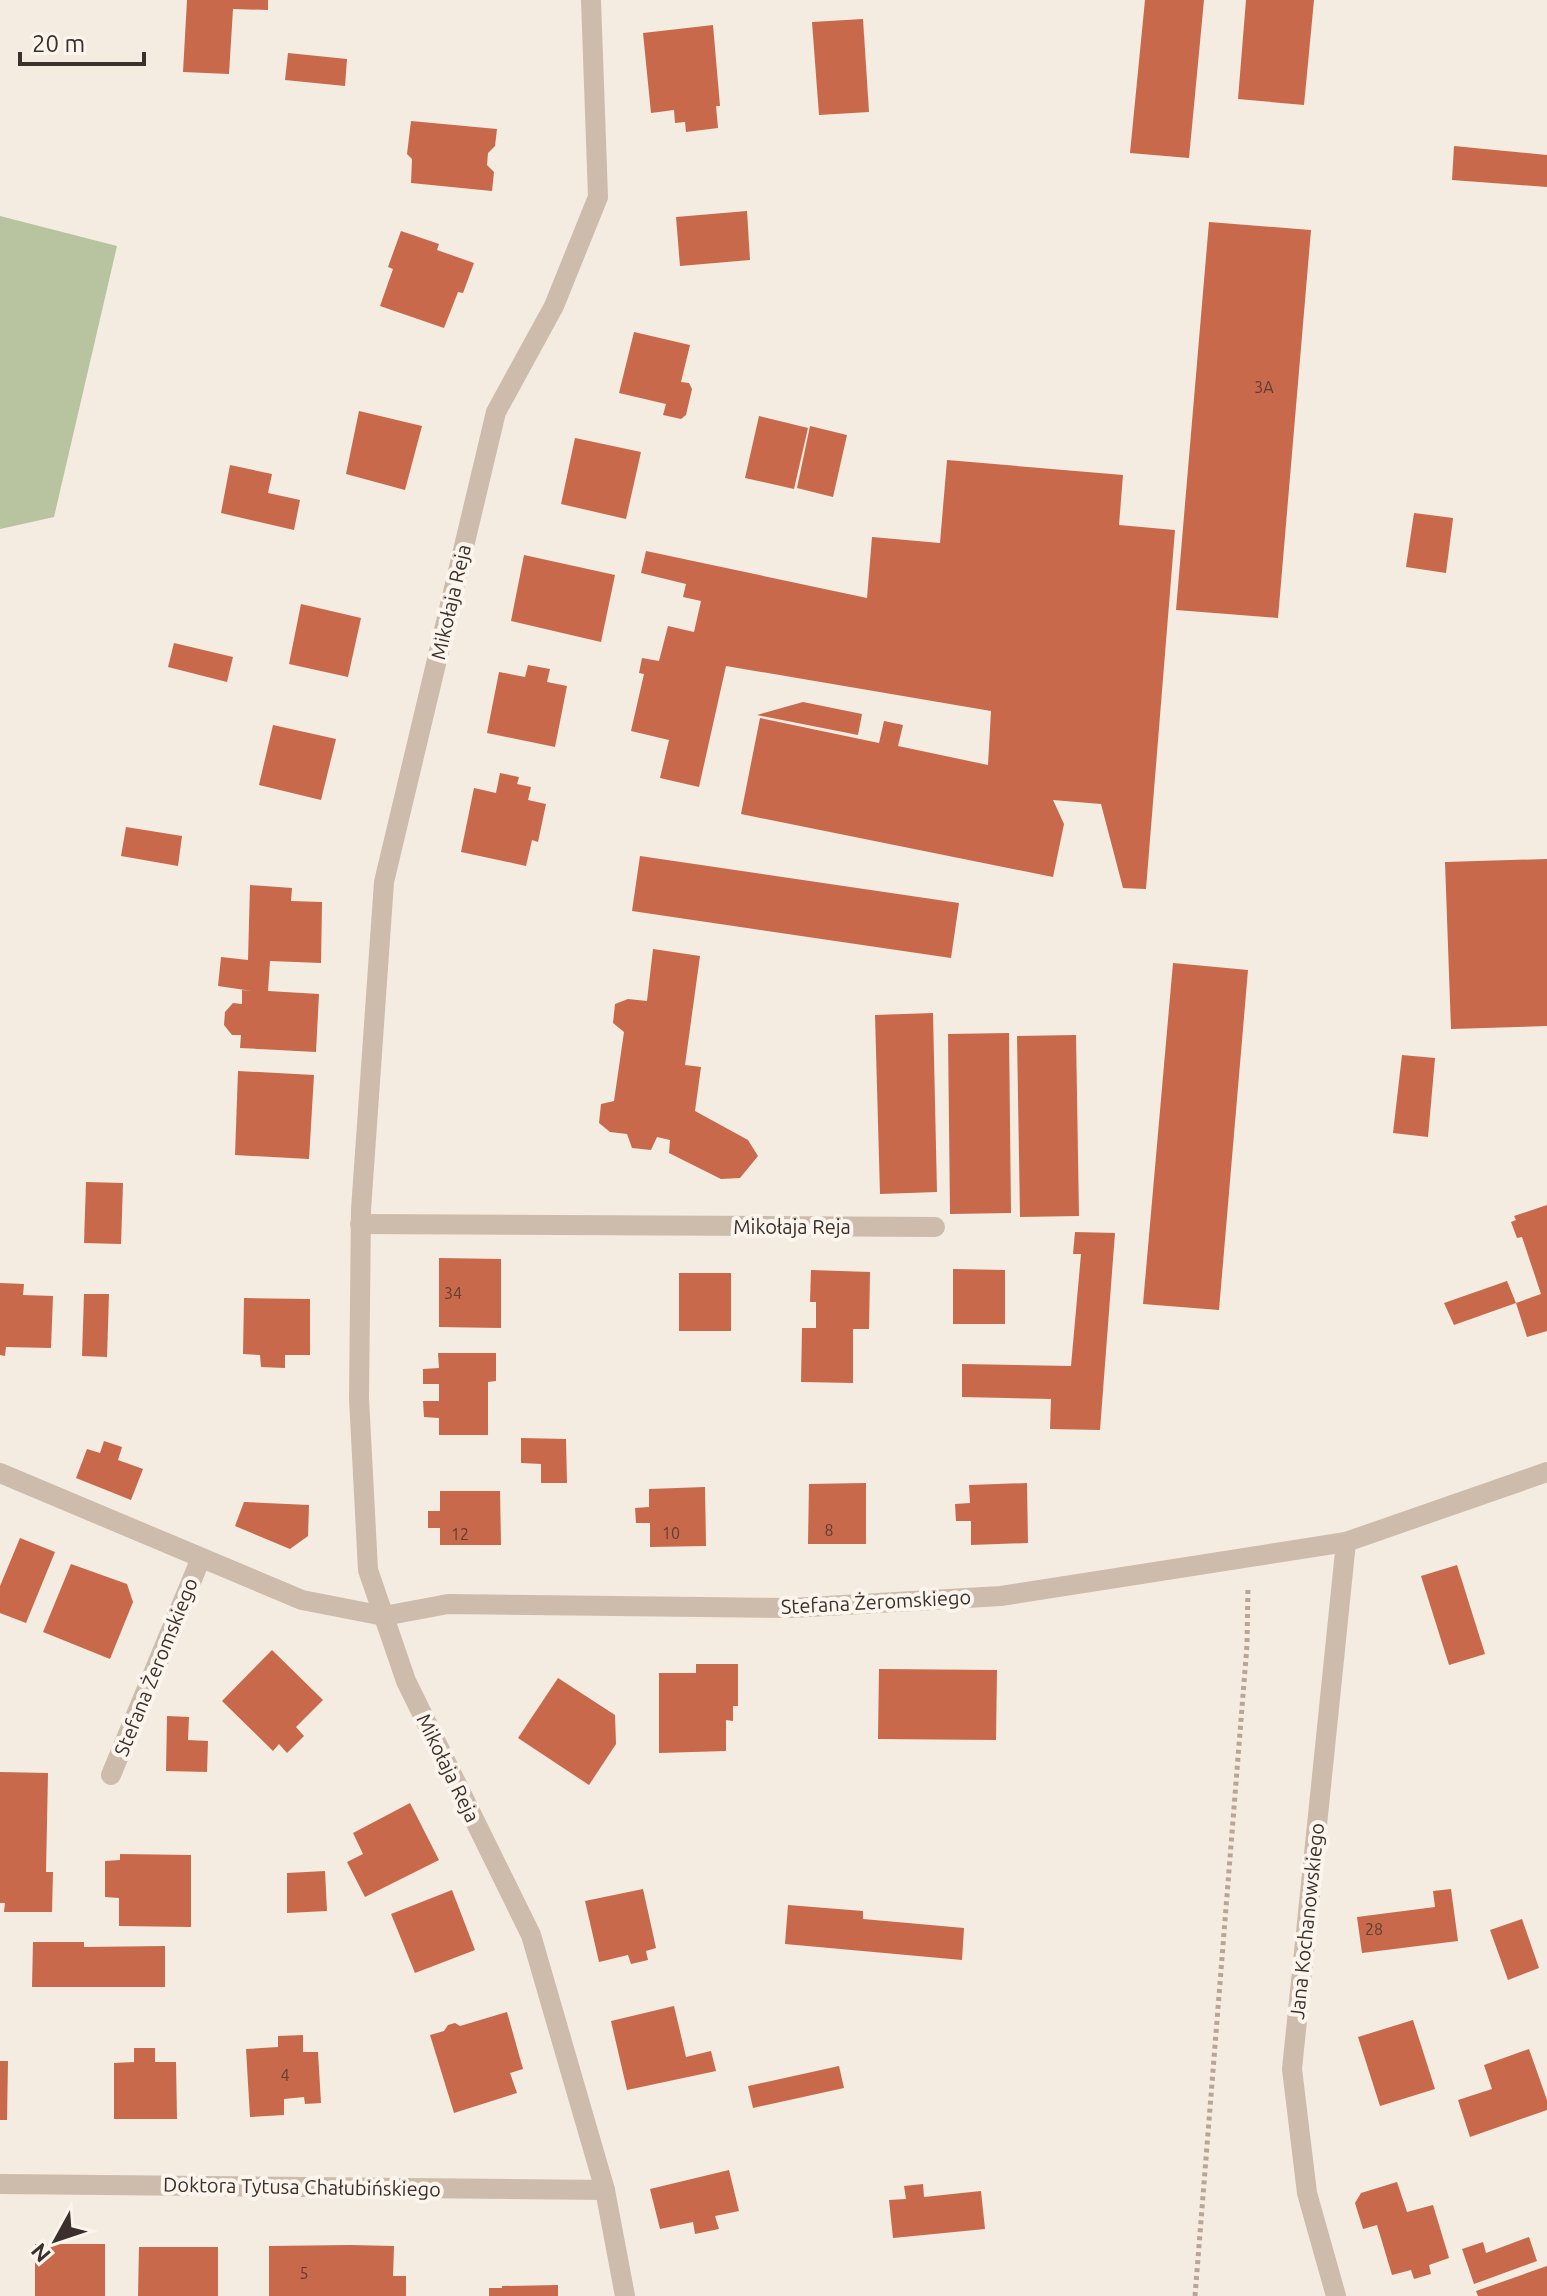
<svg xmlns="http://www.w3.org/2000/svg" width="1547" height="2296" font-family="Ubuntu,sans-serif">
<style>
.green{fill:#b8c4a0}
.building{fill:#c8694b}
.lines{fill:none;stroke-linecap:round;stroke-linejoin:round}
.path{stroke:#b9a596;stroke-width:5;stroke-dasharray:4 4;stroke-linecap:butt}
.minor{stroke:#cdbbac;stroke-width:20}
.labels{text-anchor:middle;stroke-width:8;stroke-linejoin:round;paint-order:stroke}
.number-label{font-size:16px;fill:#5e3e33}
.street-label{font-size:20px;fill:#3b302b;stroke:#fbf5ee}
</style>
<rect width="100%" height="100%" fill="#f4ebe1"/>
<!-- green -->
<polygon class="green" points="0,216 117,246 54,517 0,529"/>
<!-- building -->
<g class="building">
<polygon points="187,0 268,0 268,10 233,9 229,74 183,72"/>
<polygon points="1145,0 1204,0 1189,158 1130,153"/>
<polygon points="1246,0 1314,0 1304,105 1238,99"/>
<polygon points="863,19 869,112 819,115 812,22"/>
<polygon points="713,25 720,106 716,106 718,128 686,132 685,122 675,123 674,110 651,113 643,33"/>
<polygon points="288,53 347,59 345,86 285,80"/>
<polygon points="411,121 497,129 495,146 488,153 487,165 494,172 492,191 411,183 412,159 407,154"/>
<polygon points="1454,146 1547,155 1547,187 1452,180"/>
<polygon points="747,211 750,260 680,266 676,217"/>
<polygon points="1209,222 1311,230 1278,618 1176,610"/>
<polygon points="401,231 439,244 437,250 474,263 463,293 458,292 444,328 380,306 393,269 388,267"/>
<polygon points="634,332 690,345 681,382 689,383 692,389 686,415 681,419 663,415 666,404 619,393"/>
<polygon points="359,411 422,426 405,490 346,474"/>
<polygon points="759,416 808,428 794,489 745,478"/>
<polygon points="810,426 847,435 833,497 797,488"/>
<polygon points="575,438 641,452 626,519 561,504"/>
<polygon points="947,460 1123,475 1119,525 1175,530 1146,889 1123,888 1101,804 1053,800 1064,824 1053,877 741,814 760,718 879,743 884,721 903,725 898,746 988,765 991,711 726,666 699,787 660,778 669,740 631,731 644,674 639,673 642,658 659,661 668,626 694,632 701,601 683,597 686,584 641,573 646,551 867,598 872,537 940,543"/>
<polygon points="230,465 272,474 268,493 300,500 294,530 221,513"/>
<polygon points="1414,513 1453,518 1446,573 1406,567"/>
<polygon points="524,555 615,575 601,642 511,621"/>
<polygon points="301,604 361,618 348,677 289,664"/>
<polygon points="174,643 233,657 227,682 168,667"/>
<polygon points="528,665 550,669 547,682 567,686 555,747 487,733 499,672 525,677"/>
<polygon points="803,702 862,714 858,735 757,715"/>
<polygon points="273,725 336,739 321,800 259,785"/>
<polygon points="500,773 519,777 517,784 531,787 528,800 546,804 538,842 532,840 526,866 461,852 474,788 496,793"/>
<polygon points="126,827 182,836 178,866 121,856"/>
<polygon points="640,856 959,903 951,958 632,911"/>
<polygon points="1547,859 1547,1026 1451,1029 1445,862"/>
<polygon points="250,885 292,888 291,901 322,902 321,963 270,961 268,991 319,994 316,1052 240,1048 241,1035 232,1035 224,1025 225,1012 233,1003 242,1004 242,990 252,991 218,986 221,957 248,960"/>
<polygon points="653,949 700,956 685,1065 701,1067 695,1111 748,1140 758,1156 740,1178 721,1179 669,1153 670,1140 657,1137 651,1150 632,1148 627,1134 610,1132 599,1123 601,1104 614,1101 624,1032 613,1023 615,1004 628,999 647,1001"/>
<polygon points="1173,963 1248,970 1219,1310 1143,1304"/>
<polygon points="933,1013 937,1192 880,1194 875,1015"/>
<polygon points="1009,1033 1011,1213 950,1214 948,1034"/>
<polygon points="1076,1035 1079,1216 1020,1217 1017,1036"/>
<polygon points="1402,1055 1435,1058 1428,1137 1393,1133"/>
<polygon points="238,1071 314,1075 309,1159 235,1155"/>
<polygon points="86,1182 123,1183 121,1244 84,1243"/>
<polygon points="1547,1205 1547,1331 1527,1337 1516,1303 1541,1294 1522,1237 1517,1238 1511,1222 1516,1220 1514,1216"/>
<polygon points="1075,1232 1115,1233 1100,1430 1050,1429 1051,1399 962,1397 962,1364 1071,1366 1081,1254 1073,1254"/>
<polygon points="439,1258 501,1259 501,1328 439,1327"/>
<polygon points="953,1269 1005,1270 1005,1324 953,1324"/>
<polygon points="811,1270 870,1272 869,1329 853,1329 853,1383 801,1382 802,1328 816,1328 816,1302 810,1302"/>
<rect x="679" y="1273" width="52" height="58"/>
<polygon points="1507,1281 1516,1303 1454,1325 1444,1303"/>
<polygon points="0,1283 24,1284 23,1295 53,1296 51,1348 6,1347 5,1356 0,1355"/>
<polygon points="84,1294 109,1294 107,1357 82,1356"/>
<polygon points="244,1298 310,1299 310,1355 285,1355 285,1368 261,1367 260,1355 243,1354"/>
<polygon points="438,1353 496,1353 496,1381 488,1382 488,1435 439,1435 439,1418 424,1417 423,1401 439,1401 439,1384 423,1384 423,1369 439,1368"/>
<polygon points="521,1438 566,1439 567,1483 541,1483 541,1464 521,1463"/>
<polygon points="104,1441 122,1447 118,1460 143,1469 131,1500 76,1478 87,1449 100,1453"/>
<polygon points="866,1483 866,1544 808,1544 809,1484"/>
<polygon points="1027,1483 1028,1543 971,1545 971,1521 956,1521 955,1504 970,1503 969,1485"/>
<polygon points="705,1487 706,1546 650,1547 650,1523 636,1523 635,1508 649,1507 649,1489"/>
<polygon points="440,1491 500,1491 501,1545 440,1545 440,1528 428,1528 428,1511 440,1511"/>
<polygon points="244,1502 309,1505 308,1536 290,1549 235,1526"/>
<polygon points="20,1538 55,1552 26,1623 0,1613 0,1586"/>
<polygon points="71,1564 127,1584 133,1602 110,1659 43,1632"/>
<polygon points="1457,1565 1485,1654 1449,1665 1421,1576"/>
<polygon points="272,1650 323,1700 296,1727 304,1736 287,1753 279,1744 273,1751 222,1701"/>
<polygon points="696,1664 738,1664 738,1706 733,1706 733,1721 726,1720 726,1751 659,1753 659,1673 696,1673"/>
<polygon points="879,1669 997,1670 996,1740 878,1739"/>
<polygon points="558,1678 615,1715 616,1744 589,1785 518,1738"/>
<polygon points="167,1716 189,1717 188,1740 208,1741 207,1772 166,1771"/>
<polygon points="0,1772 48,1773 46,1872 53,1872 52,1912 4,1912 5,1903 0,1903"/>
<polygon points="410,1803 439,1860 365,1897 347,1862 363,1854 353,1833"/>
<polygon points="120,1854 191,1855 191,1927 119,1926 119,1898 105,1897 105,1861 120,1860"/>
<polygon points="325,1871 327,1911 287,1913 287,1873"/>
<polygon points="643,1889 656,1948 646,1951 648,1960 631,1964 628,1955 599,1962 585,1901"/>
<polygon points="1451,1889 1458,1941 1362,1953 1357,1917 1435,1907 1433,1891"/>
<polygon points="452,1890 475,1950 415,1973 391,1914"/>
<polygon points="788,1905 863,1911 863,1919 964,1928 962,1960 785,1944"/>
<polygon points="1522,1919 1539,1968 1508,1980 1490,1930"/>
<polygon points="33,1942 84,1942 84,1947 165,1946 165,1987 32,1987"/>
<polygon points="674,2006 686,2057 711,2051 716,2071 627,2090 611,2021"/>
<polygon points="507,2012 523,2069 510,2073 517,2093 454,2113 430,2035 444,2031 448,2025 455,2023 460,2026"/>
<polygon points="1413,2020 1435,2089 1380,2106 1358,2037"/>
<polygon points="303,2035 303,2052 318,2052 321,2103 305,2104 304,2097 284,2099 284,2115 250,2117 246,2049 278,2047 278,2036"/>
<polygon points="134,2048 155,2048 155,2062 176,2062 177,2119 114,2119 114,2063 134,2062"/>
<polygon points="1529,2049 1547,2100 1547,2110 1470,2137 1458,2100 1492,2089 1484,2065"/>
<polygon points="0,2061 8,2061 7,2120 0,2120"/>
<polygon points="839,2066 844,2088 753,2108 748,2086"/>
<polygon points="729,2170 739,2211 715,2216 719,2229 695,2234 693,2222 660,2229 650,2189"/>
<polygon points="1397,2182 1407,2212 1433,2205 1449,2258 1429,2265 1431,2274 1414,2279 1411,2270 1392,2275 1377,2225 1363,2229 1355,2203 1361,2193"/>
<polygon points="923,2184 924,2197 981,2191 985,2229 893,2238 889,2200 906,2199 904,2186"/>
<polygon points="1529,2237 1537,2261 1474,2284 1462,2249 1483,2242 1486,2253"/>
<rect x="35" y="2244" width="70" height="52"/>
<polygon points="350,2245 394,2246 393,2276 406,2276 406,2296 269,2296 269,2246"/>
<polygon points="139,2247 218,2247 218,2296 138,2296"/>
<polygon points="1547,2266 1547,2296 1478,2296 1476,2291"/>
<polygon points="558,2285 558,2296 489,2296 489,2288 502,2288 502,2286"/>
</g>
<g class="lines">
<!-- path -->
<polyline class="path" points="1195,2296 1247,1645 1248,1586"/>
<!-- minor -->
<g class="minor">
<polyline points="591,0 598,197 554,306 496,412 384,882 361,1210 359,1398 368,1570 406,1681 531,1935 605,2190 625,2296"/>
<polyline points="360,1224 935,1227"/>
<polyline points="0,1473 302,1600 384,1616 448,1604 791,1608 1001,1596 1346,1542 1547,1472"/>
<polyline points="111,1775 201,1558"/>
<polyline points="0,2184 605,2190"/>
<polyline points="1336,2296 1307,2193 1292,2069 1346,1542"/>
</g>
</g>
<g class="labels">
<!-- number labels -->
<g class="number-label">
<text x="1264" y="393">3A</text>
<text x="453" y="1299">34</text>
<text x="829" y="1536">8</text>
<text x="671" y="1539">10</text>
<text x="460" y="1540">12</text>
<text x="1374" y="1935">28</text>
<text x="285" y="2081">4</text>
<text x="304" y="2279">5</text>
</g>
<!-- street labels -->
<g class="street-label">
<text transform="translate(451 602) rotate(-77)" y="7">Mikołaja Reja</text>
<text x="792" y="1234">Mikołaja Reja</text>
<text transform="translate(876 1602) rotate(-3)" y="7">Stefana Żeromskiego</text>
<text transform="translate(156 1667) rotate(-68)" y="7">Stefana Żeromskiego</text>
<text transform="translate(448 1768) rotate(64)" y="7">Mikołaja Reja</text>
<text transform="translate(1307 1921) rotate(-84)" y="7">Jana Kochanowskiego</text>
<text transform="translate(302 2187) rotate(1)" y="7">Doktora Tytusa Chałubińskiego</text>
</g>
</g>
<!-- north arrow -->
<g transform="translate(56 2240) rotate(230)" stroke="#fbf5ee" stroke-width="6" paint-order="stroke">
<path d="M0-6L14 30L0 20L-14 30Z" fill="#3b302b"/>
<text y="-12" font-size="22" font-weight="bold" text-anchor="middle" fill="#3b302b">N</text>
</g>
<!-- scale -->
<path d="M20 52v12h124v-12" fill="none" stroke="#3b302b" stroke-width="4"/>
<text x="32" y="52" font-size="24" fill="#3b302b" stroke="#fbf5ee" stroke-width="6" paint-order="stroke">20 m</text>
</svg>
